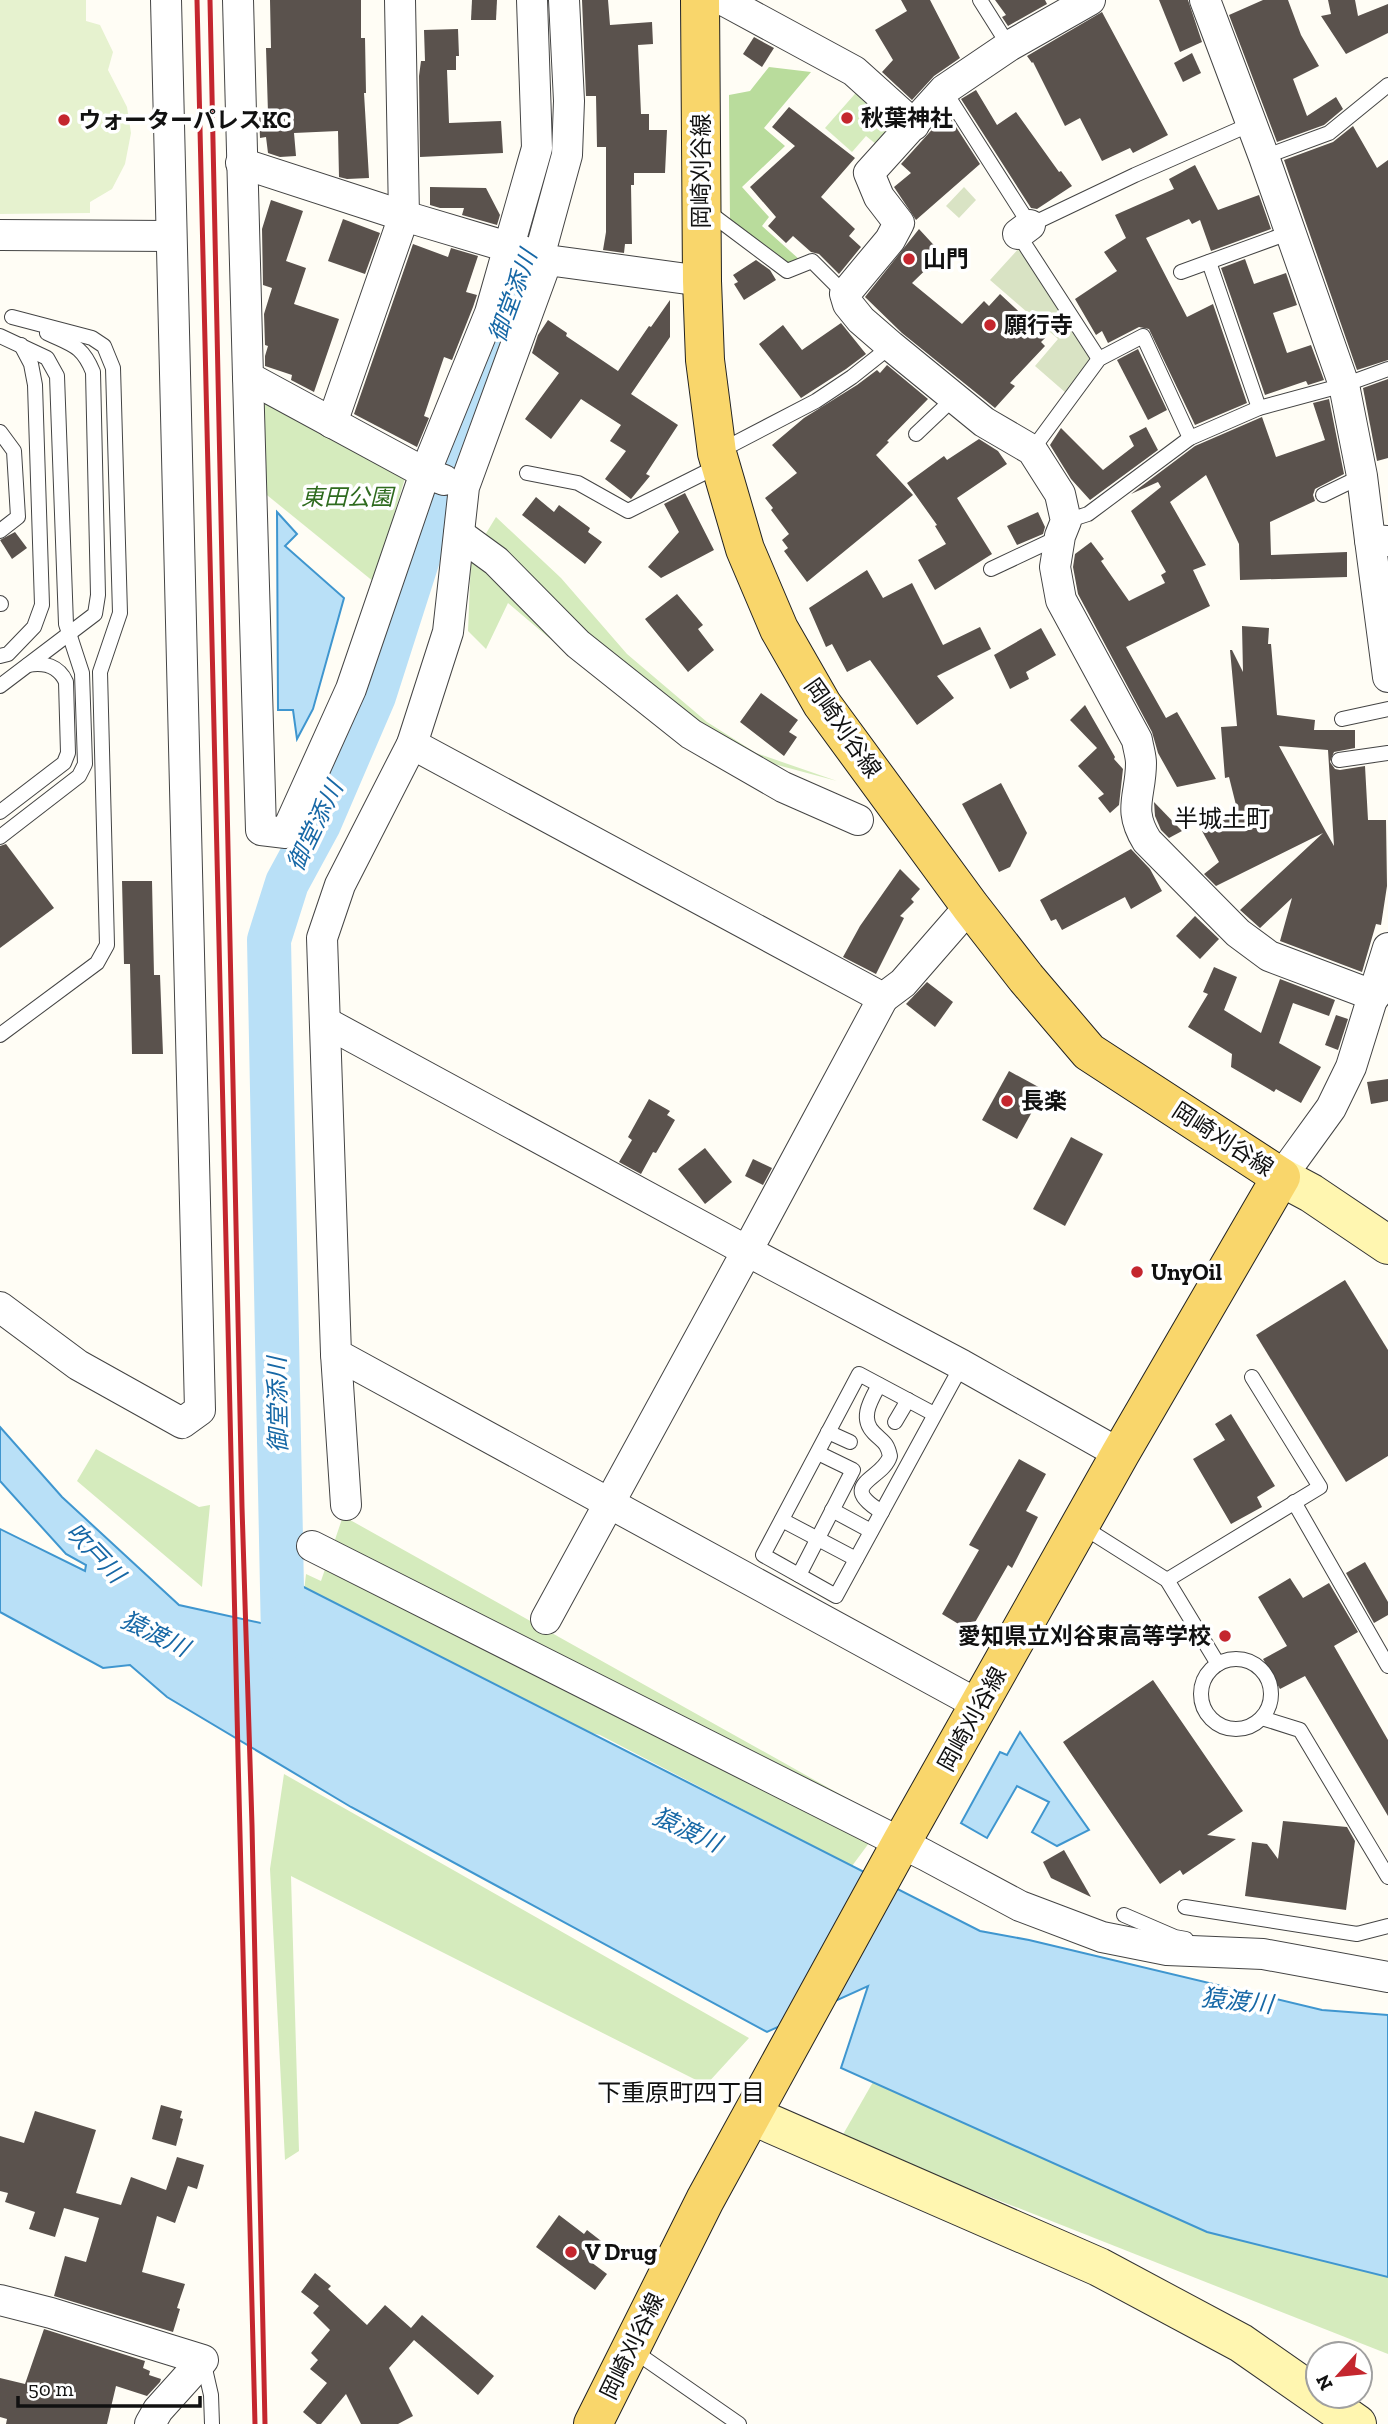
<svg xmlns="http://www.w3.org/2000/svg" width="1388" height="2424" font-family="'Zilla Slab','Noto Sans JP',serif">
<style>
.green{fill:#d5ebbd}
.forest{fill:#b9dc9c}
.cemetery{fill:#d9e3c4}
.pitch{fill:#e6f2cf}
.water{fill:#b9e0f7;stroke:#3f96cf;stroke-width:2}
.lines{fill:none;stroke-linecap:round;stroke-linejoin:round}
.river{stroke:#b9e0f7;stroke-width:44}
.building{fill:#5a524d;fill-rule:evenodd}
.lane-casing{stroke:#444;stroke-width:16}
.street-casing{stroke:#444;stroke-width:32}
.secondary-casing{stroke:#333;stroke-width:40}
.primary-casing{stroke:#222;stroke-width:40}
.lane{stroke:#fff;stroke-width:14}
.street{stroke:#fff;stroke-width:30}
.secondary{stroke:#fff6b0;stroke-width:38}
.primary{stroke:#f9d66b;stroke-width:38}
.rail{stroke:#c4262e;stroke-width:5}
.poi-dot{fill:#c4262e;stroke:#fff;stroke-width:2.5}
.labels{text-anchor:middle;stroke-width:7;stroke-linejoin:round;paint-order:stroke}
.poi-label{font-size:23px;font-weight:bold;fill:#111;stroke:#fff;text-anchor:start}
.street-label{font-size:23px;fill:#111;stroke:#fff}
.park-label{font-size:23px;font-style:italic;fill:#2f6b1f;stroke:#fff}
.water-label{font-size:24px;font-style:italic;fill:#1768a6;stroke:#fff}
.neighbourhood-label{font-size:24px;fill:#111;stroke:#fff}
</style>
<rect width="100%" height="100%" fill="#fffdf5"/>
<!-- green -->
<g class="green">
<polygon points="861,87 903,123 881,148 866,136 852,152 825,128"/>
<polygon points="259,395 405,478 374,582 262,491"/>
<polygon points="496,517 561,578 627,654 707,722 756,753 837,781 688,741 548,637 508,603 486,649 468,631 471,558"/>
<polygon points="96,1449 199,1507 210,1505 202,1587 77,1481"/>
<polygon points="343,1516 886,1820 852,1866 600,1735 296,1662 306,1574 321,1581"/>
<polygon points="284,1774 749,2038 706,2085 291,1876 299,2151 285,2160 270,1869"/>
<polygon points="873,2082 1388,2269 1388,2354 841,2138"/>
</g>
<!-- forest -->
<polygon class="forest" points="769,67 811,72 764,128 785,146 742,187 769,217 762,226 800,260 787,265 730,220 729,95 750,91"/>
<!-- cemetery -->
<g class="cemetery">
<polygon points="964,187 976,200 959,218 946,206"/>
<polygon points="1021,246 1092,358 1066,393 1035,366 1058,339 990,280"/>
</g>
<!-- pitch -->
<polygon class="pitch" points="0,0 86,0 86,21 100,25 113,52 108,70 127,107 131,133 125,164 112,189 90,202 90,213 0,214"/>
<!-- water -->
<g class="water">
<polygon points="277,512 297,534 285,546 344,598 313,709 297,739 293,710 278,710"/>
<polygon points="0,1427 62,1497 179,1605 283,1628 276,1580 294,1582 980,1931 1029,1940 1322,2010 1388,2015 1388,2277 1207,2232 841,2068 868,1986 767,2032 351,1807 167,1697 130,1665 103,1668 0,1612 0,1529 85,1571 86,1565 66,1554 0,1481"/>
<polygon points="1020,1732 1089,1830 1057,1846 1032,1832 1049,1802 1017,1786 987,1838 961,1823 1000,1752 1007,1755"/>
</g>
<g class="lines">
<!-- river -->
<polyline class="river" points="283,1639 269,940 287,883 319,824 374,696 429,524 533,240 541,209"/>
</g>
<!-- building -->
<g class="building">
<polygon points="270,0 361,0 361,38 365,38 366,93 364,93 369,178 347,179 339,177 338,131 294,133 296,156 280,157 268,153 266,137 260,138 259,114 268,113 266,48 271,48"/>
<polygon points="472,0 497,0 496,20 471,20"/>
<polygon points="582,0 608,0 610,25 652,22 653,44 638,45 641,114 649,114 649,130 667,130 665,173 634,173 634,185 631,185 632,244 625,244 624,253 603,250 606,232 606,147 597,147 596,96 586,96"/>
<polygon points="901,0 930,0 960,58 934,76 912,100 882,72 893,60 875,30 907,11"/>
<polygon points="995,0 1045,0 1047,4 1008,26 1002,17 1006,15"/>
<polygon points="1159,0 1188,0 1202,42 1180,52"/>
<polygon points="1263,0 1288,0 1301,35 1319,66 1293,79 1307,116 1336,97 1343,109 1324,125 1277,142 1229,15"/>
<polygon points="1328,0 1355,0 1358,16 1388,4 1388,33 1346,54 1321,16 1331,14"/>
<polygon points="1102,12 1168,135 1133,153 1130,148 1102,161 1080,118 1065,126 1033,62 1032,63 1027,56"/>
<polygon points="458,29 459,56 456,56 456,70 447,70 449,123 501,121 503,153 420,157 419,76 421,61 425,61 424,30"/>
<polygon points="754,37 774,48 762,67 743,54"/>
<polygon points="1192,53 1201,73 1183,82 1174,63"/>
<polygon points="976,90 997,125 1016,112 1059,172 1061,171 1072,186 1037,209 1031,208 961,99"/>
<polygon points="789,107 855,158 821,197 855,229 849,236 861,247 839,274 819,254 811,252 793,236 786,243 768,226 776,217 750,187 795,146 772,127"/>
<polygon points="947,113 980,164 916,220 894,187 911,173 901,164"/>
<polygon points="1353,126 1377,168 1388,160 1388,360 1357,370 1284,160 1333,142"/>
<polygon points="1195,165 1218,210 1259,195 1271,229 1211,251 1200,220 1192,224 1189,219 1146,238 1187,317 1213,304 1247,403 1195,425 1149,329 1139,327 1108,343 1102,331 1096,335 1075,299 1117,271 1104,252 1126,238 1115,215 1174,189 1169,179"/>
<polygon points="430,187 486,188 500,215 497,225 462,215 464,208 440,208 430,205"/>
<polygon points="271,200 303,211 286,261 306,268 294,304 339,319 314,392 291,380 292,375 265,366 265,356 268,346 265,345 264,314 272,288 263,285 262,229"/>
<polygon points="343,219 380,233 365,274 328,261"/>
<polygon points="919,229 942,254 912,283 962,324 984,301 989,306 1000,294 1046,337 1041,342 1045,346 1010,383 1015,386 995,408 902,333 865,297"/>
<polygon points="413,244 448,257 451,248 478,256 466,292 477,295 473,307 452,360 444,357 424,416 429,418 417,447 354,414"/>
<polygon points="1245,259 1254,284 1286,273 1297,305 1273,313 1287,353 1311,345 1324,380 1308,385 1306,381 1265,395 1221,268"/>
<polygon points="756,260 770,270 776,280 744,300 734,284 738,282 733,275"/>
<polygon points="670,300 670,337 631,394 678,425 646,474 650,476 631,499 605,479 626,451 610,441 621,425 581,399 551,439 525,419 559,373 532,353 538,335 548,320 567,333 566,336 618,371 649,326 651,327"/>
<polygon points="841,323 866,354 846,369 801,398 759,344 783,325 802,350"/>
<polygon points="1138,349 1167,410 1148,420 1117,360"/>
<polygon points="887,365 928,399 887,441 889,442 876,455 913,495 807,582 784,551 788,548 782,540 789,534 771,510 773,508 765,498 797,473 772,445 804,418 857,385 877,370 880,373"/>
<polygon points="1388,379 1388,458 1377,461 1363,388"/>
<polygon points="1329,399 1344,474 1315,489 1313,495 1315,501 1270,522 1271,555 1347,552 1347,577 1240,580 1239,544 1206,475 1170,502 1206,565 1193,570 1210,606 1126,647 1166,718 1177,712 1216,779 1177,787 1158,753 1152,732 1078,594 1073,567 1075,554 1091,542 1104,559 1101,561 1129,601 1165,583 1161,575 1166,572 1131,511 1161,487 1158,482 1131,494 1195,446 1262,417 1276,457 1325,440 1313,403"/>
<polygon points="1146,427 1158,450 1090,500 1071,479 1050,445 1061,428 1103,470 1134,446 1129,436"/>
<polygon points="979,439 998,451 1007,464 957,498 992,554 935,590 918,560 946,544 935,526 937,525 907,483 944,456 947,460"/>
<polygon points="685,493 714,550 661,578 648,567 679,532 664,504"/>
<polygon points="536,497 554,512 559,505 590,528 588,532 602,542 585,564 522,515"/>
<polygon points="1038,512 1045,527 1043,534 1017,545 1007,526"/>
<polygon points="15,532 27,548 12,559 0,540"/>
<polygon points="867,570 883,598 912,583 943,645 980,627 991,649 937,676 954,698 917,725 870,660 847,672 832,644 826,647 809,608"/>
<polygon points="677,594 703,625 698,629 714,650 688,672 645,619"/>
<path d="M 1242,626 L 1269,628 L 1268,644 L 1271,644 L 1277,715 L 1315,720 L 1314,730 L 1355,730 L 1355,748 L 1334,752 L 1330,762 L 1335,769 L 1340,770 L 1365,766 L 1368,820 L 1386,820 L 1387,886 L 1381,925 L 1376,924 L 1362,972 L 1280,941 L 1292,898 L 1260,928 L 1240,910 L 1323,833 L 1216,886 L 1204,874 L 1219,862 L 1202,831 L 1238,813 L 1229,777 L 1225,778 L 1221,727 L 1237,726 L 1230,650 L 1232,650 L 1243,672 ZM 1279,746 L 1328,750 L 1334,846 L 1326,832 Z"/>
<polygon points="1041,628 1056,655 1026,672 1029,679 1010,689 994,655"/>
<polygon points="761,693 798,720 789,732 797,737 784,756 740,722"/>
<polygon points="1085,705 1115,757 1114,759 1123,769 1119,805 1110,813 1098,798 1104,794 1078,766 1097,748 1070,720"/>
<polygon points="1001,783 1027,833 1010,867 999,872 962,804"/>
<polygon points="1154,802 1182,831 1169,838 1161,830 1155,816"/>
<polygon points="6,844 54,908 0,948 0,846"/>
<polygon points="1131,849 1150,869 1162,891 1131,909 1125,897 1062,930 1056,919 1051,921 1040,900"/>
<polygon points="900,869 920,889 911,899 914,902 900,916 904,918 876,974 843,957 860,926"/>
<polygon points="122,881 152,881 154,975 160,975 163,1054 132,1054 130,964 124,964"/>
<polygon points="1195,916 1219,939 1200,959 1176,936"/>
<polygon points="1214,967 1237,977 1224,1010 1261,1033 1280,979 1335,1000 1329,1016 1293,1003 1279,1043 1321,1067 1301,1103 1276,1089 1274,1092 1231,1067 1232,1054 1188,1027 1208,994 1203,992"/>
<polygon points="927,982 953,1002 935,1027 906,1004"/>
<polygon points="1336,1015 1348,1019 1338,1050 1325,1045"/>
<polygon points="1009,1071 1044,1090 1017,1139 982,1120"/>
<polygon points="1388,1079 1388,1101 1371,1104 1367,1082"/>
<polygon points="649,1099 670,1111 667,1115 675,1120 656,1153 653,1152 641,1174 619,1162 632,1140 628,1137"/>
<polygon points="1071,1137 1103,1154 1065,1226 1033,1209"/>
<polygon points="705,1148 732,1182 705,1204 678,1169"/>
<polygon points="753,1159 772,1168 763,1185 745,1176"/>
<polygon points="1345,1280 1388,1350 1388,1456 1346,1482 1256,1335"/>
<polygon points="1231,1414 1275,1486 1257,1497 1262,1507 1231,1524 1193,1459 1225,1440 1215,1424"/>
<polygon points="1019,1459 1046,1474 1026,1511 1038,1517 1012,1568 1008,1565 970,1631 942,1614 979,1550 969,1545"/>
<polygon points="1365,1562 1388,1602 1388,1615 1374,1623 1346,1573"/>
<polygon points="1290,1578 1303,1598 1329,1583 1358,1632 1334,1646 1388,1740 1388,1816 1305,1676 1280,1689 1263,1659 1287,1646 1258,1597"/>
<polygon points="1153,1680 1243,1811 1207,1835 1236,1839 1183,1875 1180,1870 1160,1884 1063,1742"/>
<polygon points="1283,1821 1347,1827 1355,1841 1346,1910 1245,1896 1252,1842 1267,1844 1278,1859"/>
<polygon points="1064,1850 1091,1897 1051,1878 1043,1862"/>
<polygon points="161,2105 182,2111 180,2118 183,2119 176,2146 152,2139"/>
<polygon points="35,2111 96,2130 76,2193 121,2205 131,2177 166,2190 177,2157 204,2165 197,2189 188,2186 175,2223 157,2216 142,2272 185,2284 177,2308 180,2309 173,2332 54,2296 65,2256 86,2262 99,2218 64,2208 55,2237 29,2229 35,2212 5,2202 8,2193 0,2191 0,2136 24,2143"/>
<polygon points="559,2215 584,2234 587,2230 605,2244 591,2262 607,2274 595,2290 536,2247"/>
<polygon points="315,2273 331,2286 328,2289 367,2325 385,2305 411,2328 422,2315 494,2376 478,2395 414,2340 389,2368 413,2416 398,2424 361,2424 346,2394 321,2424 317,2424 303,2412 327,2383 310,2369 318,2360 311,2353 330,2330 313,2313 319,2306 301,2292"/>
<polygon points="44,2329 145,2361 143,2368 150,2371 149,2375 161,2379 160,2382 147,2396 116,2386 107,2424 6,2424 7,2419 0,2417 0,2378 25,2384"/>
</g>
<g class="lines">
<defs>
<g id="lane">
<polyline points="980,0 1009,46"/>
<polyline points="944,90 1030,225 1135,175 1251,124"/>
<polyline points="1264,157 1329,133 1388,85"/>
<polyline points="707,211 787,271 812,261 845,294"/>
<polyline points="1018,234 1099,359"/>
<polyline points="1209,262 1259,408"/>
<polyline points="1181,272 1291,232"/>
<polyline points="0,336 47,358 57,376 66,624 82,673 85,764 79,776 0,837"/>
<polyline points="0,432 14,451 18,517 0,531"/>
<polyline points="916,434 954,398"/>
<polyline points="1032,450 1099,359 1143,336 1190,438"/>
<polyline points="718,452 816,401 852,377 891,346"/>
<polyline points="527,473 578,483 628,511 720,465"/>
<polyline points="1323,495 1362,476"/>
<polyline points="1066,521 1088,514 1190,438 1259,408 1344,385 1388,369"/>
<polyline points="991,569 1059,537"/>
<polyline points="0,603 1,604"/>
<polyline points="0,656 8,654 34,627 42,605 35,385 31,364 21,345"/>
<path d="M 0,686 L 95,614 L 98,595 L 93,372 C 82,345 72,345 47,333"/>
<polyline points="1342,719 1388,709"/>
<polyline points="1339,760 1388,753"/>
<path d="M 0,812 L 64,763 L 68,753 L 66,682 C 59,666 44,662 28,665"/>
<polyline points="0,1035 97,963 107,945 100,672 120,613 113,368 104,346 92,338 12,317"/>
<path d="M 879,1385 C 871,1400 859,1418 874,1433 C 883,1442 887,1442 890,1456 C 883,1480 835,1484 882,1512"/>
<polyline points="934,1414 859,1374 763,1555 836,1596 962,1365"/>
<polyline points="895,1422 908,1400"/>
<polyline points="828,1432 850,1442"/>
<polyline points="1294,1502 1388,1666"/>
<polyline points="832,1510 871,1531"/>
<polyline points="782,1520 856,1559"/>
<polyline points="1080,1525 1167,1580 1218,1664"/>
<polyline points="799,1575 853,1470 818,1453"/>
<polyline points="1167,1580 1320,1487 1252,1377"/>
<circle cx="1236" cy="1694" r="35"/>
<polyline points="1262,1718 1300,1730 1388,1877"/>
<polyline points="1185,1907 1357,1934 1388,1926"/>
<polyline points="1124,1915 1175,1937 1186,1939"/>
<polyline points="631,2349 739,2424"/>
<polyline points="203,2360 211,2395 212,2424"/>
</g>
<g id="street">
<polyline points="238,0 248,377 425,473 444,480"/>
<polyline points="723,0 854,71 914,125"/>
<path d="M 1090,0 L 1009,46 L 944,90 L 869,173 L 879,197 L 899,223 L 890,240 L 845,294 L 848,304 L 861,320 L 891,346 L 984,422 L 1032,450 L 1060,494 L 1066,521 L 1060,536 L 1055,567 L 1061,600 L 1137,740 C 1138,747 1141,756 1141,763 C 1141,796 1127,809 1147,841 L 1238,933 L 1269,956 L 1375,996"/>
<polyline points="1205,0 1264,157 1344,385 1362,476 1370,540"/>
<polyline points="241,163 404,216 525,252"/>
<polyline points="1018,234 1030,225"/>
<polyline points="0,235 171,236"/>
<polyline points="539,257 567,155 569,101 564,0"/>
<polyline points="702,281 547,260 464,487 448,632 412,744 340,885 322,938 336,1354 979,1705"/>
<polyline points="248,377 261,830 286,833 351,689 425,473 490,313 537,148 532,0"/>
<polyline points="332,423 404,216 400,0"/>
<polyline points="459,534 496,561 578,644 691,734 783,787 858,820"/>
<polyline points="1388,541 1370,540 1388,677"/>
<polyline points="412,744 883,998 903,983 970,906"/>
<polyline points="883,998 747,1251 962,1365 1120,1454"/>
<polyline points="325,1022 747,1251 546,1619"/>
<polyline points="1281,1177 1331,1108 1351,1067 1388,948"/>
<polyline points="0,1307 78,1365 182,1423 200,1410 166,0"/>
<polyline points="336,1354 346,1505"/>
<polyline points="312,1546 925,1855 1020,1906 1102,1937 1167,1950 1263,1954 1388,1977"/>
<polyline points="0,2300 51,2313 203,2360 158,2410 150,2424"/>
</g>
<g id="secondary">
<polyline points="1281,1177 1311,1193 1388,1245"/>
<polyline points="753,2116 1099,2267 1241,2343 1357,2424"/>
</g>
<polyline id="primary" points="593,2424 705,2200 901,1843 1120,1454 1281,1177 1089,1052 1026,978 970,906 822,704 779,629 745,549 717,453 705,360 702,281 700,0"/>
</defs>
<!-- lane casing -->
<use href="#lane" class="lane-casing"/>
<!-- street casing -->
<use href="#street" class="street-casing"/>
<!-- secondary casing -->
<use href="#secondary" class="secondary-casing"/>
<!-- primary casing -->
<use href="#primary" class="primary-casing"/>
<!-- lane -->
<use href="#lane" class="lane"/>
<!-- street -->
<use href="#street" class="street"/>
<!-- secondary -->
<use href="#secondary" class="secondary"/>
<!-- primary -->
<use href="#primary" class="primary"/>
<!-- rail -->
<g class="rail">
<path d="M 197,0 C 212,808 235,1616 255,2424"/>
<polyline points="210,0 242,1507 252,1825 265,2424"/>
</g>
</g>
<!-- markers -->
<g class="poi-dot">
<circle cx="847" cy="118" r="7"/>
<circle cx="64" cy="120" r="7"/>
<circle cx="909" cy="259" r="7"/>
<circle cx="990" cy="325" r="7"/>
<circle cx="1007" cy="1101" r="7"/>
<circle cx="1137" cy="1272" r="7"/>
<circle cx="1225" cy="1636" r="7"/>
<circle cx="571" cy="2252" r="7"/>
</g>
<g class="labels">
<!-- poi labels -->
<g class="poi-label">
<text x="861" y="126">秋葉神社</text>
<text x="78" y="128">ウォーターパレスKC</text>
<text x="923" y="267">山門</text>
<text x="1004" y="333">願行寺</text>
<text x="1021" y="1109">長楽</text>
<text x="1151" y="1280">UnyOil</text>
<text x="1211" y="1644" text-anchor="end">愛知県立刈谷東高等学校</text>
<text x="585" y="2260">V Drug</text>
</g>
<!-- street labels -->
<g class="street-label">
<text transform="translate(701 171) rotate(-90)" y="8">岡崎刈谷線</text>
<text transform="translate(843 728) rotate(55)" y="8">岡崎刈谷線</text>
<text transform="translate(1223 1139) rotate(33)" y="8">岡崎刈谷線</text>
<text transform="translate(972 1719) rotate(-61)" y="8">岡崎刈谷線</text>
<text transform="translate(632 2346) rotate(-64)" y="8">岡崎刈谷線</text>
</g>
<!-- park labels -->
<g class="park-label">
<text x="347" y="505">東田公園</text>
</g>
<!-- water labels -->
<g class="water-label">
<text transform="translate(513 296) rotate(-70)" y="8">御堂添川</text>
<text transform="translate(315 826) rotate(-64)" y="8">御堂添川</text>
<text transform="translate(278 1405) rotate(-91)" y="8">御堂添川</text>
<text transform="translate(95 1553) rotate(46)" y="8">吹戸川</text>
<text transform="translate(155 1634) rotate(26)" y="8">猿渡川</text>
<text transform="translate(687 1830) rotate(25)" y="8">猿渡川</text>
<text transform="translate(1237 2001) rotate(6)" y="8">猿渡川</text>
</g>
<!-- neighbourhood labels -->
<g class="neighbourhood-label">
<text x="1222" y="827">半城土町</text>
<text x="681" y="2101">下重原町四丁目</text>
</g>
</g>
<!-- north arrow -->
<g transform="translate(1339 2375) rotate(243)"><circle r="33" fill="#ffffff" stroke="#a0a0a0" stroke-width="2"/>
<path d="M0-5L12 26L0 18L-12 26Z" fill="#c4262e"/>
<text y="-10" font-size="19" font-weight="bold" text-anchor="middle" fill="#111111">N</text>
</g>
<!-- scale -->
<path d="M18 2396v10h182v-10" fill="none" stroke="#111111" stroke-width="3.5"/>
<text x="28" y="2396" font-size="21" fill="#111111" stroke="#ffffff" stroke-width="5" paint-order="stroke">50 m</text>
</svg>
